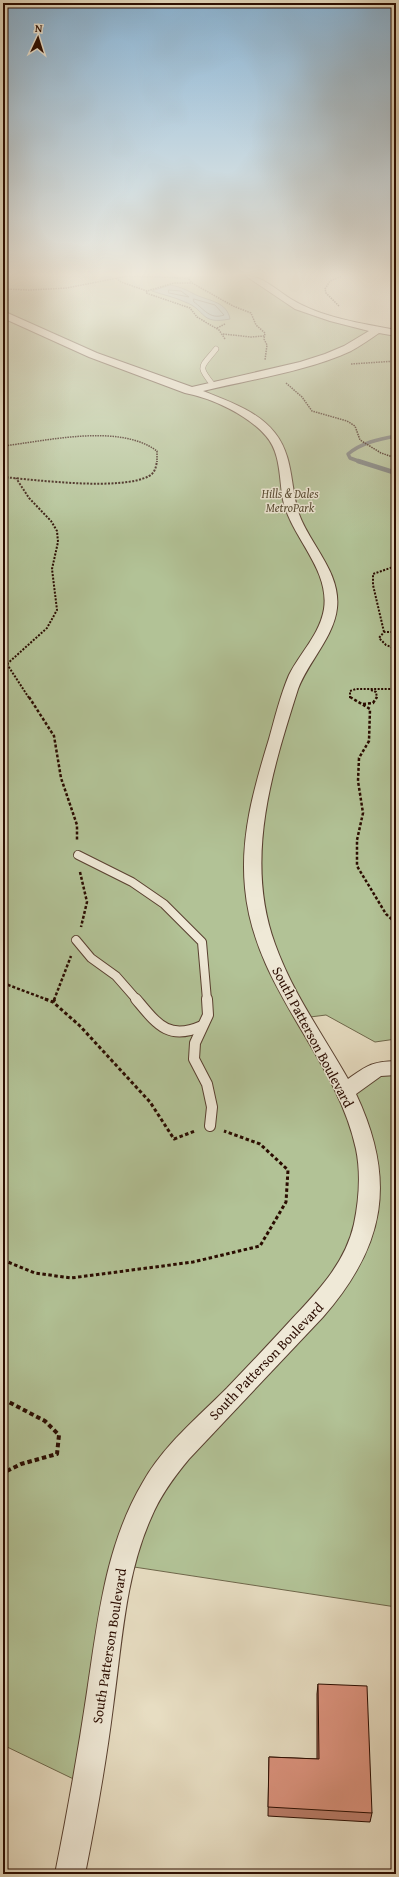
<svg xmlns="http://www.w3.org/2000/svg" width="399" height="1877" font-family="'Gentium Book Plus',serif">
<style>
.green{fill:#b2c296;stroke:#6e674b}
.water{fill:#9db8bf;stroke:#6f7373}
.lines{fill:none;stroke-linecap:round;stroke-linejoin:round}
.shore{stroke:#646260;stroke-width:1}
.stream-far1{stroke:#6f7373;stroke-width:3.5}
.stream{stroke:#6f7373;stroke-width:4.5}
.lane-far2-casing{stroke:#594030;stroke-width:6}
.lane-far1-casing{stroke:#594030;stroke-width:10}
.lane-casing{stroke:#594030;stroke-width:12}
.street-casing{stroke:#594030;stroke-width:2}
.path-far4{stroke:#2a0c00;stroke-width:1.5;stroke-dasharray:1.5 1;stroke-linecap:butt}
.path-far3{stroke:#2a0c00;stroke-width:2;stroke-dasharray:2 1.5;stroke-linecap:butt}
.path-far2{stroke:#2a0c00;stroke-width:2.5;stroke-dasharray:3 2;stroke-linecap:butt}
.path-far1{stroke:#2a0c00;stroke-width:3;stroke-dasharray:3.5 2.5;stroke-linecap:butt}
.path{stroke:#2a0c00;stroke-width:4;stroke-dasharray:4.5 3;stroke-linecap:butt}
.lane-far2{stroke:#efe9d7;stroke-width:5}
.lane-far1{stroke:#efe9d7;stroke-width:8}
.lane{stroke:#efe9d7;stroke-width:10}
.street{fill:#efe9d7;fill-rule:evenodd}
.wall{fill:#bd7e6c;stroke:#2a0c00}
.building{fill:#dc937e;stroke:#2a0c00}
.labels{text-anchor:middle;stroke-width:3;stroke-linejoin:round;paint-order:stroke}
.far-park-label{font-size:12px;font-style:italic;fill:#5a4c34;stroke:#efe9d7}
.street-label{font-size:14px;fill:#2a0c00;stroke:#efe9d7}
</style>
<rect width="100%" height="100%" fill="#e7ddc2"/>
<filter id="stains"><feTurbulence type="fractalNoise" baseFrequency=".005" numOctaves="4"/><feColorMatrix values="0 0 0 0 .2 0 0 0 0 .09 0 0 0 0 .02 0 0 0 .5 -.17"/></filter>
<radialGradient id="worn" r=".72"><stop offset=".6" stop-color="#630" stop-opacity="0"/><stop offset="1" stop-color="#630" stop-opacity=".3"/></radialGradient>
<!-- green -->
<polygon class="green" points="3,276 250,276 314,314 396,333 396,1039 375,1042 326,1015 302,1018 345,1092 396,1068 396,1607 121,1565 88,1786 3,1745"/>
<!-- water -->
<path class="water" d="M 170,285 C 182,287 186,290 196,295 C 210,301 227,302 230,319 C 199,325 207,310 185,302 C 175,297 163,295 152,291 Z"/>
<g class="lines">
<!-- shore -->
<g class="shore">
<polygon points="169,290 181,291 189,297 169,293"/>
<path d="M 194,299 L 215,305 L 224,315 C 210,320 204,309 194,302 Z"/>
</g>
<!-- stream-far1 -->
<path class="stream-far1" d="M 361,462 L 350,458 L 348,454 C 361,443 379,439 396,436"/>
<!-- stream -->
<polyline class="stream" points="358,461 396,473"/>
<defs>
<path id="lane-far2" d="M 213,385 C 197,365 201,368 216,349"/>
<g id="lane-far1">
<polyline points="78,855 132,882 164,904 202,942 207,1000"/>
<polyline points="76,940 91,958 116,976 137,1000"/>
</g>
<g id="lane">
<path d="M 136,999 C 157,1024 168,1041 202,1026"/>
<polyline points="207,999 208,1015 195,1043 194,1059 207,1084 212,1107 210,1126"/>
</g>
<path id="street" d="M 246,276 C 263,276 276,290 291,299 C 322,318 361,323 396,330 L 396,336 L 379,333 C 370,339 360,346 351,351 C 308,371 249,380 203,391 C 228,401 258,411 275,433 C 294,457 290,487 299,514 C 310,545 341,572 337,608 C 334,637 308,662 298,689 C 272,771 244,859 275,944 C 292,992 323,1035 348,1079 C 368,1065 371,1062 396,1061 L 396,1075 L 381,1076 L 356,1094 C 397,1181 385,1246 323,1317 L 189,1459 C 174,1477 160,1496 151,1518 C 125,1576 122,1644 113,1707 C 106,1763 96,1819 85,1874 L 55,1874 C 67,1814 78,1753 87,1692 C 98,1620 105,1546 143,1482 C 164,1445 197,1418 227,1388 C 248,1366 269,1344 290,1321 C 317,1292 345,1264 354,1224 C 359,1200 361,1173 356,1149 C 336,1056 254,989 245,888 C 240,836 254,788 269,739 C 275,718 280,696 289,675 C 300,653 320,634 324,609 C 330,569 291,537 283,500 C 279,478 281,453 266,436 C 248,415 212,398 185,393 L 89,357 L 3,318 L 3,311 L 97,353 L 192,387 L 300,362 L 325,354 L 344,346 L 369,331 L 330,321 L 295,309 Z"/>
</defs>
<!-- lane-far2 casing -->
<use href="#lane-far2" class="lane-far2-casing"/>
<!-- lane-far1 casing -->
<use href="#lane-far1" class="lane-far1-casing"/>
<!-- lane casing -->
<use href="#lane" class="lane-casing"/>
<!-- street casing -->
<use href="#street" class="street-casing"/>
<!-- path-far4 -->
<g class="path-far4">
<polyline points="116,278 121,282 147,291"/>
<polyline points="3,289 30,290 67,288 127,276 188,278 192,283"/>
<polyline points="3,294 8,301"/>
<polyline points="339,306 326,293 325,289 330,281 342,276"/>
<polyline points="217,328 225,324"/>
<polyline points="223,334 251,337 264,336"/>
<polyline points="225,339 219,330 197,317 190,308 146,293 147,291 174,283 192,283 233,306 251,313 256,325 265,333 264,339 267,345 265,360"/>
<polyline points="351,364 396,361"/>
<polyline points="286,383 302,397 312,411 347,421 355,426 360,440 381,453 396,458"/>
<path d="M 3,446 C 47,441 119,423 157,451 L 157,462"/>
</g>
<!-- path-far3 -->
<g class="path-far3">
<path d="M 3,477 C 36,480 122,491 149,476 C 155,473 156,467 157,461"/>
<polyline points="384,632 373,585 373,574 396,566"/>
<polyline points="396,632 384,632 379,638 386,645 396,649"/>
<polyline points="3,658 29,698"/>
<polyline points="7,664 47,628 57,610 52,569 58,542 57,531 51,521 29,498 16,478"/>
<polyline points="371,690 376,692 377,698"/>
<polyline points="350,698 350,691 356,689 396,689"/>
</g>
<!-- path-far2 -->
<g class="path-far2">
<polyline points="29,697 54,736 61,778 77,825 77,841"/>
<polyline points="350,697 370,709 369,741 359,758 358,781 363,813 357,840 357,866 386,914 396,923"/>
<polyline points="363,704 373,703 377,697"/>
<polyline points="80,872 87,902 81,927"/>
<polyline points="3,983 48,1000"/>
<polyline points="54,1000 71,956"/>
</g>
<!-- path-far1 -->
<g class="path-far1">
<polyline points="45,999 53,1002 80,1026 150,1102 174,1139 195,1131"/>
<polyline points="53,1002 55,999"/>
<polyline points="3,1260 35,1273 71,1278 193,1262 260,1246 286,1202 288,1170 260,1144 224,1131"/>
</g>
<!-- path -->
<polyline class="path" points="3,1399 45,1421 59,1435 57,1454 21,1464 3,1473"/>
<!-- lane-far2 -->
<use href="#lane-far2" class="lane-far2"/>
<!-- lane-far1 -->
<use href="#lane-far1" class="lane-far1"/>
<!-- lane -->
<use href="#lane" class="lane"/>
<!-- street -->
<use href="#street" class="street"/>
</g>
<!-- wall -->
<polygon class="wall" points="318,1684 372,1813 370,1822 268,1816 269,1757 317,1759 317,1694"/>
<!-- building -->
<polygon class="building" points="318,1684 367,1686 372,1813 268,1807 269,1757 319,1759"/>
<!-- sky -->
<linearGradient id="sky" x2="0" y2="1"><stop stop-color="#8ab6d8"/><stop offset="0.51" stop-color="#f4f0e4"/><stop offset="1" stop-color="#f4f0e4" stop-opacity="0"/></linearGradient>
<rect width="399" height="539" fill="url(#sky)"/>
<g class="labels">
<!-- far-park labels -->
<g class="far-park-label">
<text x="290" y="498">Hills &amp; Dales<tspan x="290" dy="14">MetroPark</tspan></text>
</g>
<!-- street labels -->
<g class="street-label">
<text transform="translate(313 1037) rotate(62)" y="5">South Patterson Boulevard</text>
<text transform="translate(266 1361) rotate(-46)" y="5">South Patterson Boulevard</text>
<text transform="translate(109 1646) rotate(-81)" y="5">South Patterson Boulevard</text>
</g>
</g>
<!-- margin -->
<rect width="399" height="1877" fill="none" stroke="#e7ddc2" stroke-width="16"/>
<rect x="4" y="4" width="391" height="1869" fill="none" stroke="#2a0c00" stroke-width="2"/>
<rect x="8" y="8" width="383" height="1861" fill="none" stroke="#2a0c00"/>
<!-- north arrow -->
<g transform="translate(38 38) rotate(4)" stroke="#efe9d7" stroke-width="3" paint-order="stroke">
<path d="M0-3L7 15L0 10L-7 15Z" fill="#2a0c00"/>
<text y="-6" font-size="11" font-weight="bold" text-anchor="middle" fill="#2a0c00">N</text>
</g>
<rect width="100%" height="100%" filter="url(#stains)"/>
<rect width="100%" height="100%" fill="url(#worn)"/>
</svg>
